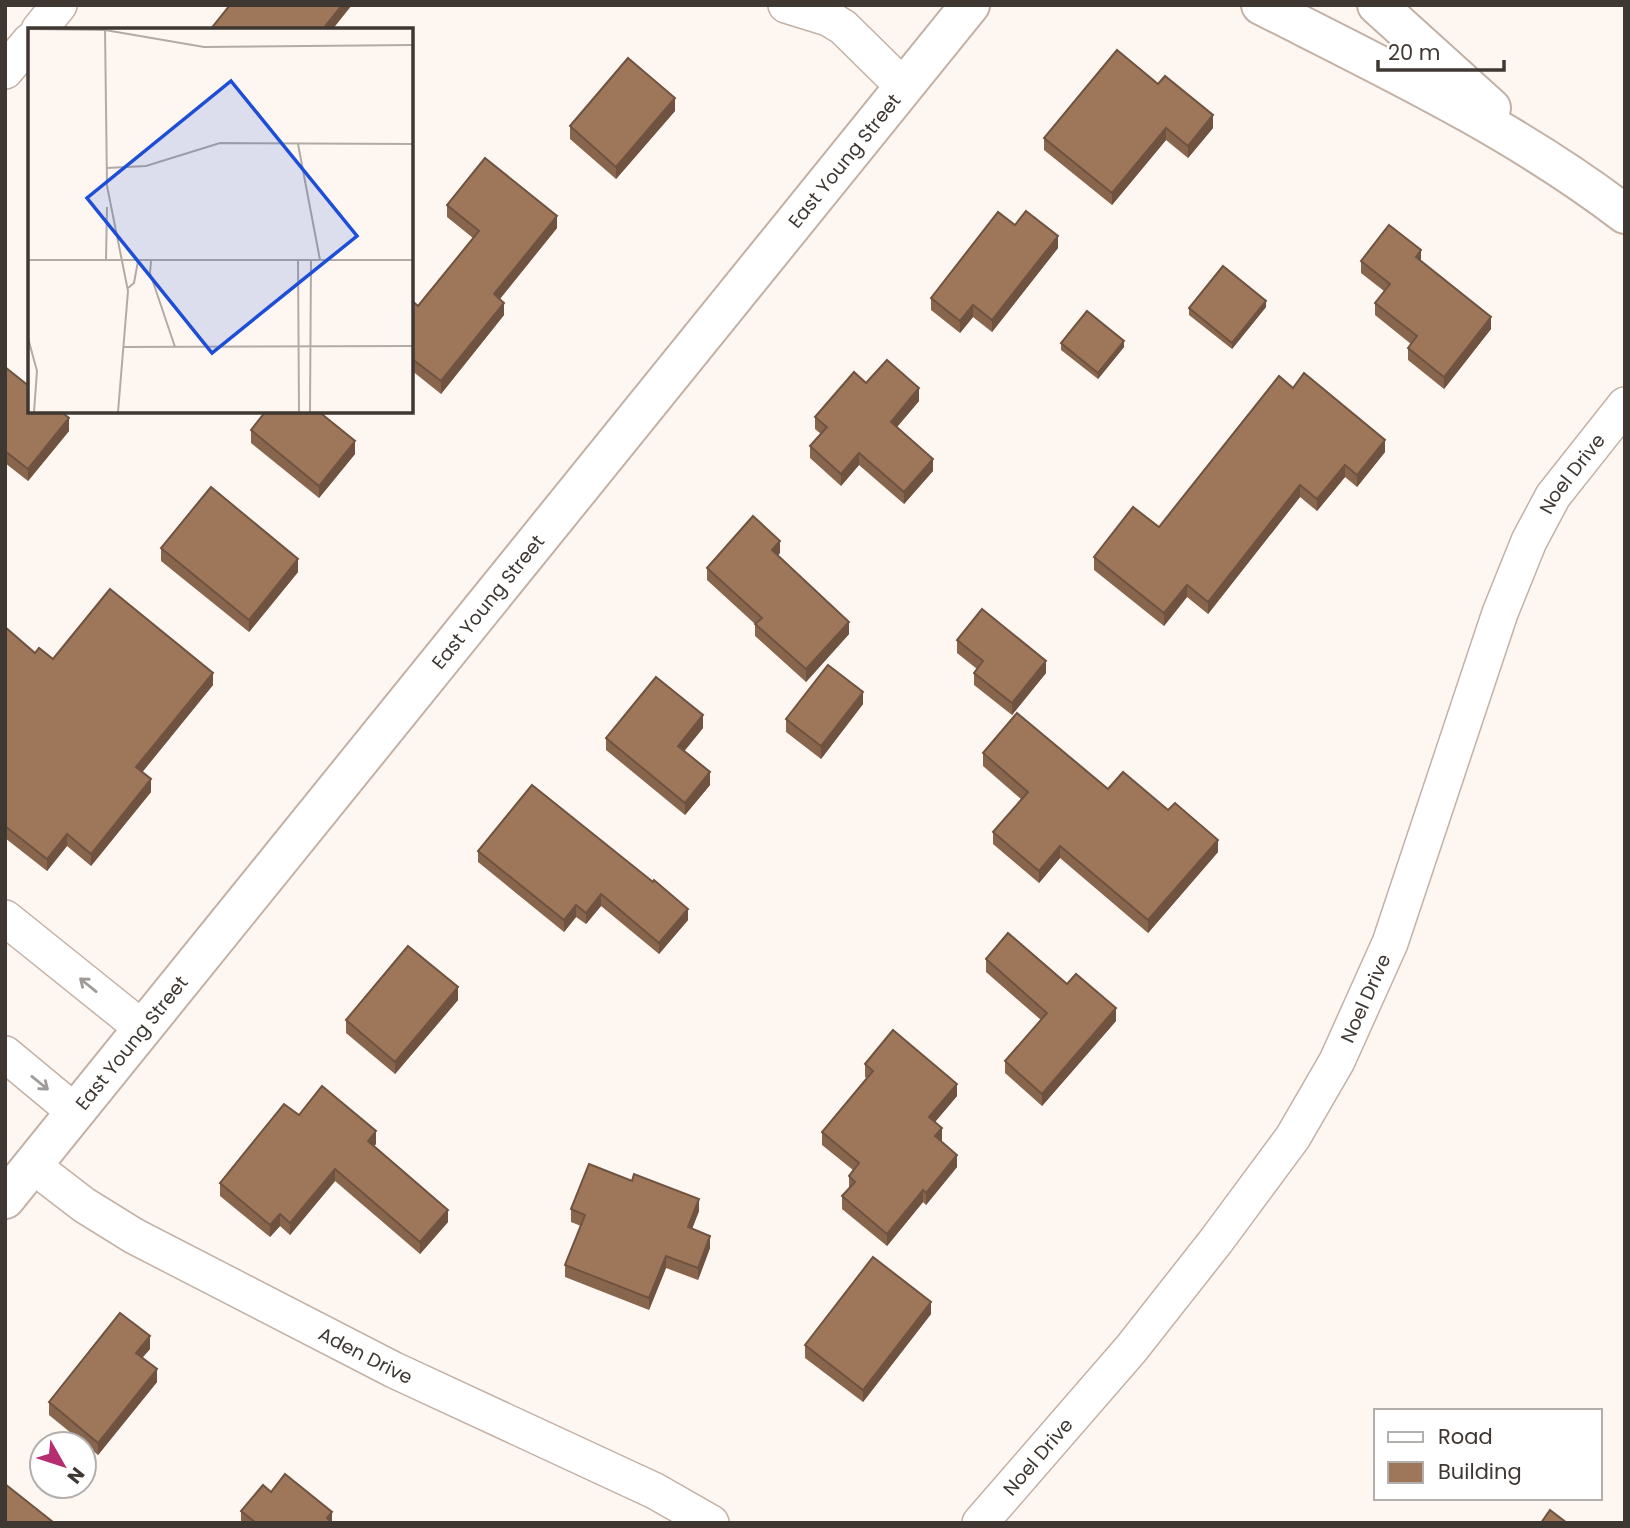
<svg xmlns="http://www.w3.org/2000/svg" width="1630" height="1528" font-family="Poppins,sans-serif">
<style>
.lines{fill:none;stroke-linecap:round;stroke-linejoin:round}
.street-casing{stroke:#c3b1a4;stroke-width:38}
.secondary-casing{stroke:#c3b1a4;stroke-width:42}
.street{stroke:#fff;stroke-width:35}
.secondary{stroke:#fff;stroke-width:38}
.wall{fill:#88664e}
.shaded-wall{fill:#6f5340}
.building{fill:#9e775b;stroke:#6f5340;stroke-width:2}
.oneway{stroke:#9e9b98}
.labels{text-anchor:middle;stroke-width:7;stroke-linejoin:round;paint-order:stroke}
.street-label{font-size:19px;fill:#3e3732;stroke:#fff}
.inset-road{fill:none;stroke:#b1aaa5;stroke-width:2}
.view{fill:#1d4ed8;fill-opacity:0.15;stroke:#1d4ed8;stroke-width:3.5}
.inset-edge{fill:none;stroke:#3e3732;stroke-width:3.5}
</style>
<rect width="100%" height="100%" fill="#fef6f1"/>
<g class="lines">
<defs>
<g id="street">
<polyline points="786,5 828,18 843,27 904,87"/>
<polyline points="39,30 59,5"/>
<polyline points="5,71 30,41"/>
<polyline points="5,918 142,1028"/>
<polyline points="5,1054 75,1112"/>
<path id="s1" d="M 32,1165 L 84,1205 L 134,1236 L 394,1370 L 655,1491 L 711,1523"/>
<path id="s2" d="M 980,1523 L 1131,1349 L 1216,1241 L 1293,1137 L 1337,1061 L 1390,943 L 1500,613 L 1529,541 L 1553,496 L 1625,405"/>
</g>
<g id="secondary">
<path d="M 1261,5 C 1385,68 1514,129 1625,214"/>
<polyline points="1377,5 1491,108"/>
<path id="s3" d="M 5,1199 L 970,5"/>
</g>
</defs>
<!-- street casing -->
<use href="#street" class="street-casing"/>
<!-- secondary casing -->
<use href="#secondary" class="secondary-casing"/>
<!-- street -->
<use href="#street" class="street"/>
<!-- secondary -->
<use href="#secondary" class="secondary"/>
</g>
<!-- wall -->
<g class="wall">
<polygon points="1158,84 1213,128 1188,158 1166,140 1112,205 1044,150 1044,138"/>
<polygon points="675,111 616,179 570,139 570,126"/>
<polygon points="447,205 557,228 500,299 504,315 441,394 411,370 411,300 418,306 473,238 447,217"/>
<polygon points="1015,225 1058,248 992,332 973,317 960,333 931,310 931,298"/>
<polygon points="1361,261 1421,262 1491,329 1444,389 1408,360 1408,348 1411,344 1375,315 1375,303 1384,291 1361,273"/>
<polygon points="1266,307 1232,349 1189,315 1189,308"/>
<polygon points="1061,343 1124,347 1098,379 1061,350"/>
<polygon points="5,367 69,431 28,481 5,463"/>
<polygon points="866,383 919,401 897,427 933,471 904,504 859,465 841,486 810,458 810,446 821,434 815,429 815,417"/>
<polygon points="1293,388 1385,452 1357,487 1345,477 1317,511 1300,497 1208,614 1187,597 1164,626 1094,570 1094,557 1159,527"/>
<polygon points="251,430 355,454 319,498 251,443"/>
<polygon points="161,548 298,572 249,632 161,561"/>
<polygon points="780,553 778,555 849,634 806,682 755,636 755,624 707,580 707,568"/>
<polygon points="5,627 35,653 53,659 213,685 142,772 151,792 91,866 67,846 47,871 5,838"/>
<polygon points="957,640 1046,673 1012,715 974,685 974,673 977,669 957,653"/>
<polygon points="863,704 821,759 786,732 786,719"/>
<polygon points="703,728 684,751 710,785 685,815 606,750 606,738"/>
<polygon points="983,753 1108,789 1218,852 1148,933 1060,858 1039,883 993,844 993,832 1021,799 983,766"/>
<polygon points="478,851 688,920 659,954 601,906 586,924 576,917 564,932 478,862"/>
<polygon points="986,959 1067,984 1116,1021 1042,1106 1005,1073 1005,1061 1041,1020 986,972"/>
<polygon points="458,1000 395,1074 346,1033 346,1020"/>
<polygon points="865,1064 957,1096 935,1122 942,1140 941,1141 957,1167 926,1205 923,1202 887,1246 842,1209 842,1196 849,1188 849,1176 853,1170 822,1145 822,1132 867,1078 865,1077"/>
<polygon points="299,1115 376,1144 374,1146 448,1222 420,1254 335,1181 290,1235 280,1226 270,1237 220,1196 220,1183"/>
<polygon points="571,1209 699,1211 692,1229 710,1248 698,1280 666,1268 649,1310 565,1277 565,1265 581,1226 571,1222"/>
<polygon points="931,1314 863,1402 805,1358 805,1345"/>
<polygon points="150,1349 142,1358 157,1382 98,1455 49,1415 49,1402"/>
<polygon points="271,1492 332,1523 241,1523 241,1511"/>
</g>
<!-- shaded-wall -->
<g class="shaded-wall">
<polygon points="342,5 352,5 332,30 322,30"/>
<polygon points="675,98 675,111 616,179 616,167"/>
<polygon points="1213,115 1213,128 1188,158 1188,146"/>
<polygon points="1166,128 1166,140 1112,205 1112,193"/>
<polygon points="557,216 557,228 494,306 494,294"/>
<polygon points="1058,236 1058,248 992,332 992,320"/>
<polygon points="1421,250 1421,262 1416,257"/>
<polygon points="1266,301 1266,307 1232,349 1232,343"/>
<polygon points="504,303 504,315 441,394 441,381"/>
<polygon points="973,305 973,317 960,333 960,321"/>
<polygon points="1491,317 1491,329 1444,389 1444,377"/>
<polygon points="1124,341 1124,347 1098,379 1098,373"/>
<polygon points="919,388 919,401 891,434 891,422"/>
<polygon points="69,418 69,431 28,481 28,469"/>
<polygon points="1385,440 1385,452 1357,487 1357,475"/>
<polygon points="355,441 355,454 319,498 319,486"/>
<polygon points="859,453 859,465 841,486 841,474"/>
<polygon points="933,459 933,471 904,504 904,492"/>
<polygon points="1345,465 1345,477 1317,511 1317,499"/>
<polygon points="1300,485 1300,497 1208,614 1208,602"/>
<polygon points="780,541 780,553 772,562 772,550"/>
<polygon points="298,559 298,572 249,632 249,620"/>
<polygon points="1187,585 1187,597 1164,626 1164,613"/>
<polygon points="849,622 849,634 806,682 806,669"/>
<polygon points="1046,661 1046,673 1012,715 1012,703"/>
<polygon points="213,673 213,685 136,780 136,767"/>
<polygon points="863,692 863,704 821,759 821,746"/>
<polygon points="703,715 703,728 678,759 678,746"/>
<polygon points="710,772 710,785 685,815 685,803"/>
<polygon points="151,779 151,792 91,866 91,854"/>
<polygon points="67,834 67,846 47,871 47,859"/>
<polygon points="1218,840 1218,852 1148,933 1148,920"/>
<polygon points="1060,846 1060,858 1039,883 1039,871"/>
<polygon points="601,894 601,906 586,924 586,913"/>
<polygon points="576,905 576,917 564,932 564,920"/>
<polygon points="688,909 688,920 659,954 659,943"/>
<polygon points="458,987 458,1000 395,1074 395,1062"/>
<polygon points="1116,1008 1116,1021 1042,1106 1042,1094"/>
<polygon points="957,1084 957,1096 929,1129 929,1117"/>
<polygon points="942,1128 942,1140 935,1149 935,1136"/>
<polygon points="376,1131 376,1144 368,1153 368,1141"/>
<polygon points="957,1155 957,1167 926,1205 926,1193"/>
<polygon points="335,1169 335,1181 290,1235 290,1223"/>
<polygon points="923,1190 923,1202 887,1246 887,1234"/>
<polygon points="699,1199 699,1211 688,1239 688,1227"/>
<polygon points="448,1210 448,1222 420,1254 420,1242"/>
<polygon points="280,1214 280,1226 270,1237 270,1225"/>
<polygon points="710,1236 710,1248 698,1280 698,1268"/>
<polygon points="666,1256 666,1268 649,1310 649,1298"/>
<polygon points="931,1302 931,1314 863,1402 863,1390"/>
<polygon points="150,1336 150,1349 136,1365 136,1353"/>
<polygon points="157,1369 157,1382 98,1455 98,1443"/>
<polygon points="332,1512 332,1523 327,1518"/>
</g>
<!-- building -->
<g class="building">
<polygon points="230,5 342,5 322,30 210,30"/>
<polygon points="1117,50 1158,84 1165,76 1213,115 1188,146 1166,128 1112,193 1044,138"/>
<polygon points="628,58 675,98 616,167 570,126"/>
<polygon points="485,158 557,216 494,294 504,303 441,381 411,358 411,300 418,306 479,231 447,205"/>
<polygon points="1026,211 1058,236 992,320 973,305 960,321 931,298 998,212 1015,225"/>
<polygon points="1389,225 1421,250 1416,257 1491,317 1444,377 1408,348 1417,336 1375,303 1390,284 1361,261"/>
<polygon points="1223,266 1266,301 1232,343 1189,308"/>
<polygon points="1087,311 1124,341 1098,373 1061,343"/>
<polygon points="887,360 919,388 891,422 933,459 904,492 859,453 841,474 810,446 827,427 815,417 854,372 866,383"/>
<polygon points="5,367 30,387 30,411 60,411 69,418 28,469 5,451"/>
<polygon points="1304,373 1385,440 1357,475 1345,465 1317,499 1300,485 1208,602 1187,585 1164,613 1094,557 1133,507 1159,527 1279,376 1293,388"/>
<polygon points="266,411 318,411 355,441 319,486 251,430"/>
<polygon points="211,487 298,559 249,620 161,548"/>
<polygon points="753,516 780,541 772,550 849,622 806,669 755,624 762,618 707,568"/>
<polygon points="110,589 213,673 136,767 151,779 91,854 67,834 47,859 5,826 5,627 35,653 39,648 53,659"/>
<polygon points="982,609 1046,661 1012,703 974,673 983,661 957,640"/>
<polygon points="828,665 863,692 821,746 786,719"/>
<polygon points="656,677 703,715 678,746 710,772 685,803 606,738"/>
<polygon points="1017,713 1108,789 1123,772 1168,810 1175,803 1218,840 1148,920 1060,846 1039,871 993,832 1028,792 983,753"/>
<polygon points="532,785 653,882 654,880 688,909 659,943 601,894 586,913 576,905 564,920 478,851"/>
<polygon points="1008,933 1067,984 1076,974 1116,1008 1042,1094 1005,1061 1047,1013 986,959"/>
<polygon points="408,946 458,987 395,1062 346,1020"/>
<polygon points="893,1030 957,1084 929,1117 942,1128 935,1136 957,1155 926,1193 923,1190 887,1234 842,1196 855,1182 849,1176 859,1163 822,1132 873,1071 865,1064"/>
<polygon points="322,1086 376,1131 368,1141 448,1210 420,1242 335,1169 290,1223 280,1214 270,1225 220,1183 284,1104 299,1115"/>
<polygon points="589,1164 632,1181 634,1174 699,1199 688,1227 710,1236 698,1268 666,1256 649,1298 565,1265 585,1215 571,1209"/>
<polygon points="873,1257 931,1302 863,1390 805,1345"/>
<polygon points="120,1313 150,1336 136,1353 157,1369 98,1443 49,1402"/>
<polygon points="285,1474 332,1512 327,1518 332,1523 256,1523 241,1511 263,1485 271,1492"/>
<polygon points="5,1484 53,1522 5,1523"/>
<polygon points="1550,1510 1567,1523 1541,1523"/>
</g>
<!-- one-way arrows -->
<defs><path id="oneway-shaft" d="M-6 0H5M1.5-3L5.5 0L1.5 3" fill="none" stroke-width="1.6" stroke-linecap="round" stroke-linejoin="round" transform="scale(1.75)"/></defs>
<g class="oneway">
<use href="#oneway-shaft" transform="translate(88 985) rotate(-141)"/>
<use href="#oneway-shaft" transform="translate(40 1083) rotate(39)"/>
</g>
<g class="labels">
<!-- street labels -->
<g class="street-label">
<text dy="7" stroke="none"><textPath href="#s3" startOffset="1335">East Young Street</textPath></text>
<text dy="7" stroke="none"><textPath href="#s2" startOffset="1220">Noel Drive</textPath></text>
<text dy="7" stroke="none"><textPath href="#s3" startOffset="768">East Young Street</textPath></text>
<text dy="7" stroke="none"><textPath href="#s2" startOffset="654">Noel Drive</textPath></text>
<text dy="7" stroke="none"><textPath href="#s3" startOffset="201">East Young Street</textPath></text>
<text dy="7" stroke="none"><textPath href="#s1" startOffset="385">Aden Drive</textPath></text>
<text dy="7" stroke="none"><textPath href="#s2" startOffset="88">Noel Drive</textPath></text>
</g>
</g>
<!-- overview -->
<g transform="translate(28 28)">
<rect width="385" height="385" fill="#fef6f1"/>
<path class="inset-road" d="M 0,1 L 77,2 L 176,19 L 385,17M 77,1 L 79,158 L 100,263 L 90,384M 270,116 L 292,232M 79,140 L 118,138 L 192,115 L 385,116M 0,232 L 385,232M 78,232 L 79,179M 123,233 L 122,245 L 147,319M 270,233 L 271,384M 100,260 L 106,255 L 110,233M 0,310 L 9,343 L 6,384M 96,319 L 385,318M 282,384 L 283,232"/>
<path class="view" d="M 203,53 L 329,208 L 184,325 L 59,170 Z"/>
<rect width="385" height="385" class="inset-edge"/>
</g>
<!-- border -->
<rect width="1630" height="1528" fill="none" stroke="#3e3732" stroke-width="14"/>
<!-- legend -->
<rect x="1374" y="1409" width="228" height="91" fill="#ffffff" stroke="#b2afad" stroke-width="2"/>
<rect x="1388" y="1432" width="35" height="10" fill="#ffffff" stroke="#b2afad" stroke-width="2"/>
<text x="1438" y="1444" font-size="21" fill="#3e3732">Road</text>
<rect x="1388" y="1462" width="35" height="21" fill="#9e775b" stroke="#b2afad" stroke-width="2"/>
<text x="1438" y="1479" font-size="21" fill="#3e3732">Building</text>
<!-- north arrow -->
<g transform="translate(63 1465) rotate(129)"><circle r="33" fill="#ffffff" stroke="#b2afad" stroke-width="2"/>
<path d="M0-5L12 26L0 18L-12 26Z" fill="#b52e72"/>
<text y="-10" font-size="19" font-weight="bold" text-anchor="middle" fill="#3e3732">N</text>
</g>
<!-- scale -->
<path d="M1378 60v10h126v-10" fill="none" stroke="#3e3732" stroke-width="3.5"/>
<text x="1388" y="60" font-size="21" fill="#3e3732" stroke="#ffffff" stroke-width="5" paint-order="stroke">20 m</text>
</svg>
